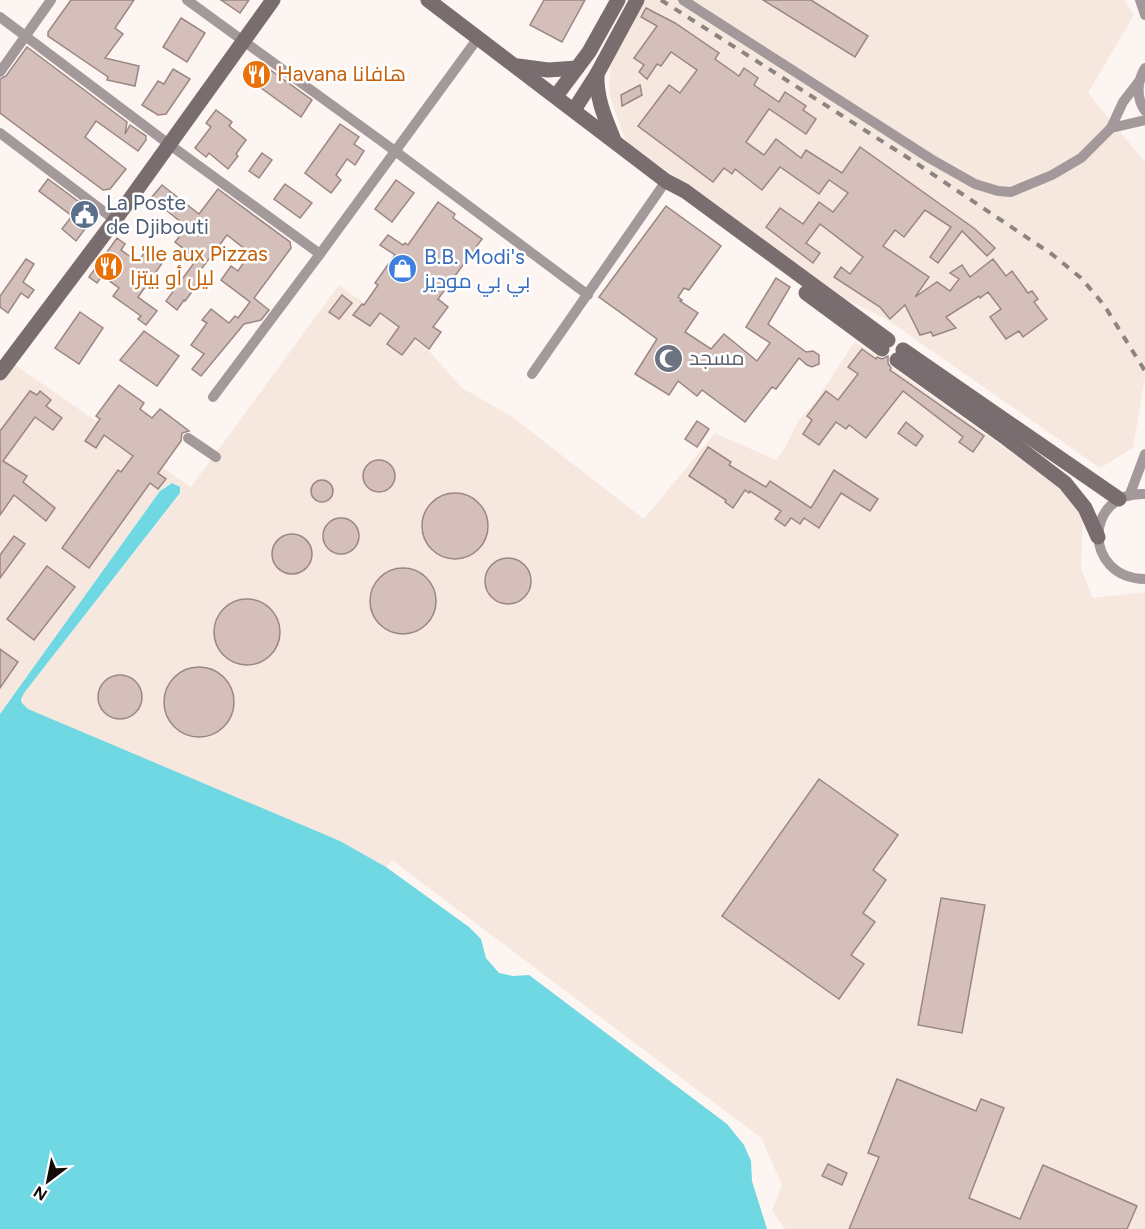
<svg xmlns="http://www.w3.org/2000/svg" width="1145" height="1229" font-family="Figtree,Cairo,sans-serif">
<style>
.built{fill:#f7e8df}
.water{fill:#70d8e2}
.building{fill:#d5bfbb;stroke:#9b8682;stroke-width:1.5}
.lines{fill:none;stroke-linecap:round;stroke-linejoin:round}
.street{stroke:#a3999b;stroke-width:10}
.secondary{stroke:#7a6d70;stroke-width:15}
.rail{stroke:#8b8480;stroke-width:4;stroke-dasharray:8 8;stroke-linecap:butt}
.labels{text-anchor:middle;stroke-width:5;stroke-linejoin:round;paint-order:stroke}
.food-label{font-size:21px;fill:#c56008;stroke:#fff;text-anchor:start}
.service-label{font-size:21px;fill:#4e5e75;stroke:#fff;text-anchor:start}
.shop-label{font-size:21px;fill:#366cbe;stroke:#fff;text-anchor:start}
.worship-label{font-size:21px;fill:#5b616d;stroke:#fff;text-anchor:start}
</style>
<rect width="100%" height="100%" fill="#fdf5f1"/>
<!-- built -->
<g class="built">
<polygon points="641,0 1124,0 1134,15 1088,93 1145,162 1145,378 1133,448 1100,468 886,319 835,294 626,141 611,100 609,88 611,60"/>
<polygon points="339,285 428,350 462,388 511,416 644,519 715,433 776,460 786,446 798,421 816,401 855,341 1062,489 1083,516 1081,568 1093,598 1145,592 1145,1229 785,1229 772,1211 782,1185 761,1138 392,860 386,867 340,841 27,709 22,703 21,699 24,693 180,494 181,490 175,484 172,483 167,485 160,491 0,714 0,382 14,364 191,487"/>
</g>
<!-- water -->
<polygon class="water" points="172,483 180,487 180,493 24,693 21,699 22,703 28,709 340,841 386,867 469,927 481,939 486,958 499,973 513,976 529,975 727,1124 744,1145 751,1161 752,1181 767,1229 0,1229 0,714 160,491"/>
<!-- building -->
<g class="building">
<polygon points="71,0 134,0 115,28 123,34 105,58 139,66 135,86 107,80 108,77 48,36 48,32"/>
<polygon points="221,0 249,0 240,13"/>
<polygon points="544,0 585,0 562,42 530,25"/>
<polygon points="763,0 811,0 868,36 855,57"/>
<polygon points="646,8 675,23 719,53 715,59 739,76 744,68 758,78 754,85 779,102 785,92 806,106 803,110 816,119 806,134 769,109 746,142 764,155 776,139 801,158 806,150 842,173 860,147 975,229 995,248 987,256 962,231 938,263 930,257 951,227 925,210 904,237 895,230 883,246 929,277 915,297 937,282 950,291 959,279 950,273 962,265 970,277 993,259 1006,276 1012,271 1028,293 1032,291 1038,299 1034,302 1047,319 1023,337 1019,331 1006,339 990,317 1001,309 988,292 980,298 979,296 946,317 956,328 933,336 931,332 920,335 905,305 890,319 880,307 834,277 841,267 850,274 863,257 820,224 806,243 820,253 813,263 788,244 766,227 780,208 803,224 819,202 833,212 848,193 829,180 819,194 780,167 762,190 735,169 732,174 724,168 713,182 638,126 669,85 680,93 697,70 671,52 661,66 657,64 647,79 639,72 644,65 634,58 657,26 641,17"/>
<polygon points="181,18 205,33 187,62 163,47"/>
<polygon points="27,47 127,122 125,134 130,125 146,136 146,140 138,151 96,121 85,137 126,169 110,189 103,190 0,113 0,79 6,76"/>
<polygon points="258,61 312,100 301,117 246,77"/>
<polygon points="173,69 190,79 166,114 158,115 142,105 158,81 164,84"/>
<polygon points="640,85 642,95 622,106 621,95"/>
<polygon points="216,110 232,122 229,126 246,140 236,154 238,156 228,169 209,153 206,157 195,148 211,127 206,123"/>
<polygon points="340,124 359,137 354,144 364,151 355,165 347,159 336,175 341,180 331,193 305,173"/>
<polygon points="262,153 272,160 259,178 249,171"/>
<polygon points="48,179 94,213 94,217 76,241 62,229 72,216 39,191"/>
<polygon points="396,180 414,193 392,222 375,209"/>
<polygon points="285,184 312,203 300,218 274,199"/>
<polygon points="162,185 199,214 218,189 290,242 291,248 254,298 269,310 261,320 244,324 201,376 192,369 204,354 191,345 207,323 202,320 211,309 229,323 235,316 238,318 250,302 221,280 231,266 238,271 250,253 227,235 196,276 201,280 185,301 184,300 177,310 166,301 197,259 175,242 187,227 151,198"/>
<polygon points="438,202 455,214 453,218 482,239 438,299 448,307 433,327 441,332 429,349 415,338 402,355 387,344 399,327 380,313 370,326 353,315 362,304 364,305 378,285 375,283 395,255 380,245 388,235 403,245 405,243 408,245"/>
<polygon points="666,206 721,246 689,290 684,288 678,297 682,300 680,301 698,313 685,332 711,349 724,334 757,361 770,343 746,327 776,278 790,287 768,324 806,352 813,351 819,355 819,364 812,367 807,365 799,358 776,389 772,387 745,422 702,390 697,396 678,381 669,395 635,374 657,339 599,297"/>
<polygon points="117,238 125,244 121,250 138,262 146,250 163,262 138,297 157,311 146,325 138,319 141,316 113,296 119,288 102,276 97,283 89,277"/>
<polygon points="26,259 34,264 23,282 34,290 28,298 21,293 8,313 0,307 0,296"/>
<polygon points="342,295 352,303 339,319 329,312"/>
<polygon points="80,312 103,328 79,364 55,348"/>
<polygon points="144,331 179,356 157,386 120,360"/>
<polygon points="862,349 876,359 877,357 882,359 888,356 888,363 891,368 890,370 984,436 973,452 959,442 963,437 903,391 866,438 849,425 846,429 836,422 819,445 803,434 812,420 807,416 826,391 838,400 858,374 848,367"/>
<polygon points="119,385 144,403 140,409 152,418 160,409 189,431 182,433 181,441 158,473 166,479 158,489 150,483 89,568 62,548 118,470 121,472 133,456 104,435 96,448 85,441 100,419 96,416"/>
<polygon points="30,391 37,395 40,391 51,400 46,406 62,418 53,430 35,417 3,461 27,476 23,482 55,508 46,521 14,495 0,515 0,431"/>
<polygon points="697,421 709,429 697,447 685,439"/>
<polygon points="906,422 923,436 916,446 898,433"/>
<polygon points="708,447 731,462 729,465 766,487 770,481 811,508 834,470 878,499 870,511 841,493 819,528 804,518 800,524 791,518 785,526 775,519 781,511 750,491 749,493 745,490 733,508 725,502 726,500 689,476"/>
<circle cx="379" cy="476" r="16"/>
<circle cx="322" cy="491" r="11"/>
<circle cx="455" cy="526" r="33"/>
<circle cx="341" cy="536" r="18"/>
<circle cx="292" cy="554" r="20"/>
<polygon points="14,536 25,544 0,578 0,555"/>
<circle cx="508" cy="581" r="23"/>
<polygon points="47,566 75,587 34,640 7,619"/>
<circle cx="403" cy="601" r="33"/>
<circle cx="247" cy="632" r="33"/>
<polygon points="0,649 18,662 0,688"/>
<circle cx="199" cy="702" r="35"/>
<circle cx="120" cy="697" r="22"/>
<polygon points="819,779 898,835 873,870 886,880 863,913 875,922 851,955 864,964 839,999 722,916"/>
<polygon points="941,898 985,905 962,1033 918,1025"/>
<polygon points="897,1079 976,1111 981,1099 1004,1108 969,1198 1020,1219 1043,1165 1137,1206 1127,1229 849,1229 879,1157 868,1153"/>
<polygon points="828,1164 847,1173 842,1185 822,1176"/>
</g>
<g class="lines">
<!-- street -->
<g class="street">
<polyline points="187,0 395,151 588,295"/>
<polyline points="683,0 931,159 975,184 998,191 1011,192 1052,175 1081,158 1111,128"/>
<polyline points="1140,0 1145,15"/>
<polyline points="0,17 170,145 320,254 478,38"/>
<path d="M 1145,68 C 1137,81 1136,98 1145,111"/>
<polyline points="0,72 51,0"/>
<polyline points="1140,80 1123,102 1111,128 1145,120"/>
<polyline points="0,133 115,220"/>
<polyline points="532,374 666,181"/>
<polyline points="213,397 320,254"/>
<polyline points="188,438 216,457"/>
<polyline points="1130,494 1145,454"/>
<path d="M 1145,494 C 1084,491 1082,578 1145,579"/>
</g>
<!-- secondary -->
<g class="secondary">
<polyline points="428,0 666,181 685,191 888,340"/>
<polyline points="518,66 548,70 577,68"/>
<path d="M 597,74 C 596,98 605,118 614,140"/>
<polyline points="556,96 589,52 618,0"/>
<polyline points="574,110 597,74 637,0"/>
<polyline points="806,293 882,349"/>
<polyline points="903,350 1119,499"/>
<polyline points="897,360 1006,438 1065,483 1085,508 1098,537"/>
<polyline points="0,373 115,220 273,0"/>
</g>
<!-- rail -->
<polyline class="rail" points="661,0 913,161 1053,255 1081,278 1104,305 1145,371"/>
</g>
<!-- icons -->
<defs>
<symbol id="restaurant-disc" viewBox="-11 -11 22 22"><circle r="9.5" fill="#e8710a" stroke="#fff"/><path d="M-5-6h1v4h1v-4h1v4h1v-4h1v5L-1.5 .5V6h-2V.5L-5-1ZM5-6V6H3V1.5H1.5Q1.5-4 5-6Z" fill="#fff"/></symbol>
<symbol id="civic-disc" viewBox="-11 -11 22 22"><circle r="9.5" fill="#5c6f8a" stroke="#fff"/><path d="M-.6-6.5H3V-4.5H.6V-3L4-1V1h2V6H-6V1h2V-1L-.6-3ZM-1.2 2.5V6h2.4V2.5Z" fill="#fff"/></symbol>
<symbol id="shop-disc" viewBox="-11 -11 22 22"><circle r="9.5" fill="#3f7fe0" stroke="#fff"/><path d="M-5-2.5h2.3a2.7 3.5 0 0 1 5.4 0H5L5.5 6h-11ZM-1.5-2.5h3a1.5 2.3 0 0 0-3 0Z" fill="#fff"/></symbol>
<symbol id="mosque-disc" viewBox="-11 -11 22 22"><circle r="9.5" fill="#6b7280" stroke="#fff"/><path d="M3.5-4.9A6 6 0 1 0 3.5 4.9A5 5 0 1 1 3.5-4.9Z" fill="#fff"/></symbol>
</defs>
<g fill-rule="evenodd">
<use href="#restaurant-disc" x="240" y="58" width="33" height="33"/>
<use href="#civic-disc" x="68" y="198" width="33" height="33"/>
<use href="#restaurant-disc" x="92" y="250" width="33" height="33"/>
<use href="#shop-disc" x="386" y="252" width="33" height="33"/>
<use href="#mosque-disc" x="652" y="342" width="33" height="33"/>
</g>
<g class="labels">
<!-- food labels -->
<g class="food-label">
<text x="277" y="81">Havana هافانا</text>
<text x="130" y="261">L'Ile aux Pizzas<tspan x="130" dy="24">ليل أو بيتزا</tspan></text>
</g>
<!-- service labels -->
<g class="service-label">
<text x="106" y="210">La Poste<tspan x="106" dy="24">de Djibouti</tspan></text>
</g>
<!-- shop labels -->
<g class="shop-label">
<text x="424" y="264">B.B. Modi's<tspan x="424" dy="24">بي بي موديز</tspan></text>
</g>
<!-- worship labels -->
<g class="worship-label">
<text x="689" y="365">مسجد</text>
</g>
</g>
<!-- north arrow -->
<g transform="translate(48 1181) rotate(212)" stroke="#ffffff" stroke-width="4.5" paint-order="stroke">
<path d="M0-4.5L10 22L0 15L-10 22Z" fill="#110b07"/>
<text y="-9" font-size="16" font-weight="bold" text-anchor="middle" fill="#110b07">N</text>
</g>
</svg>
